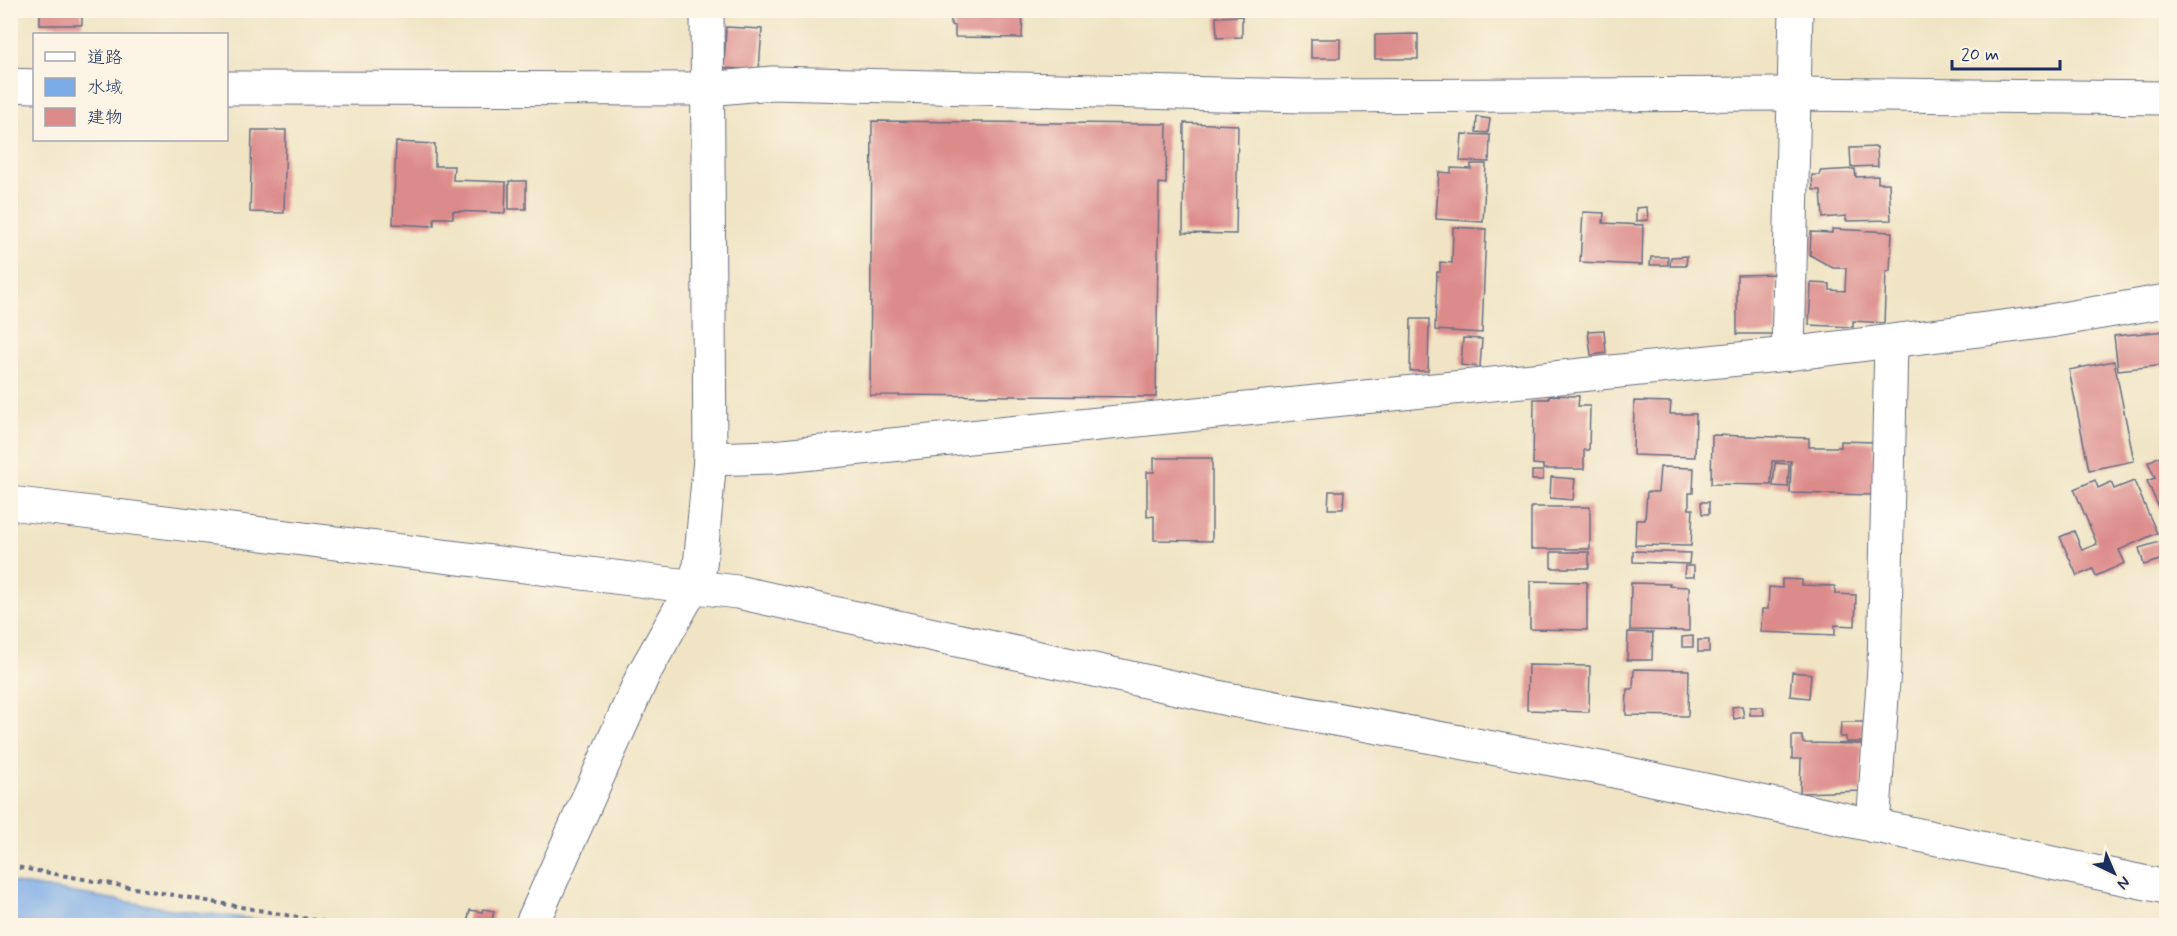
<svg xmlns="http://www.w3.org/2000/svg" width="2177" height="936" font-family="Mynerve,'Klee One',sans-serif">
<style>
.water{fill:#7bace7;stroke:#4b6ea2;stroke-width:1.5}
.building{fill:#dc8b8b}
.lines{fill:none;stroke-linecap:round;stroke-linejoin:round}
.street-casing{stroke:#666e82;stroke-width:35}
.path{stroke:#666e82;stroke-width:4;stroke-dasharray:4.5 4.5;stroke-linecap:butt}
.street{stroke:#fff;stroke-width:33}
</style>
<rect width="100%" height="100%" fill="#fcf5e5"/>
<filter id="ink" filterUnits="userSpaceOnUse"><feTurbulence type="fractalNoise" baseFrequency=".0167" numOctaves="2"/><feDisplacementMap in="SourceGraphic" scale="12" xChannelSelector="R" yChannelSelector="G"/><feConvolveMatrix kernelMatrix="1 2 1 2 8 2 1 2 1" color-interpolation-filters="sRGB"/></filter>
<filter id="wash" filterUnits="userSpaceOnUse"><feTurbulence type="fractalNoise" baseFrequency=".008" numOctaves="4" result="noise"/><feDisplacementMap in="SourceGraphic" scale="24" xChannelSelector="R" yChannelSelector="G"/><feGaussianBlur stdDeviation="1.35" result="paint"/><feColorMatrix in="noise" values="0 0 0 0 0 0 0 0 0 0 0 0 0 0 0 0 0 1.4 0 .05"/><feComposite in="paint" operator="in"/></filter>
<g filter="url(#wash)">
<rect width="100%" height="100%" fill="#f0e4c5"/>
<!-- water -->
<polygon class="water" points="10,882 178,910 302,925 44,925 11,920"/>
<g id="blocks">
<!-- building -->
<g class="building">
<rect x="40" y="10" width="42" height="15"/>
<polygon points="921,10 950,10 949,17 921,16"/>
<polygon points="951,10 1023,10 1022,38 955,37 955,26 951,25"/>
<polygon points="1242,16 1242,37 1217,38 1216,17"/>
<polygon points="726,27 762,29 759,70 724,68"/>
<polygon points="1418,34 1418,59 1375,59 1375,35"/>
<rect x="1311" y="39" width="29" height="19"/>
<polygon points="1477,117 1490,119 1488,133 1476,132"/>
<polygon points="872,121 1167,124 1166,184 1159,183 1156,397 870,395"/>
<polygon points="1184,123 1238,125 1236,234 1183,233"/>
<polygon points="252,130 286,130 284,213 250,212"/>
<polygon points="1462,134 1490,135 1489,162 1460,161"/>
<polygon points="396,142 435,144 435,166 454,166 453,180 506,182 505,213 453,211 453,218 434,218 434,226 393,224"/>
<polygon points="1877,147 1878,166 1851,167 1850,148"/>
<polygon points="1471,164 1486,164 1483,222 1436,219 1439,172 1451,173 1451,168 1471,169"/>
<polygon points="1855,169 1856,177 1878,176 1878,183 1889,183 1891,220 1846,221 1846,216 1823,218 1821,190 1813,190 1812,175 1820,175 1820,171"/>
<rect x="509" y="181" width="17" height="28"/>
<polygon points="1647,207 1648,220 1636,221 1636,208"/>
<polygon points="1583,212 1604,213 1603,223 1643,225 1642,265 1580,262"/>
<polygon points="1453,227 1486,229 1482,333 1435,330 1437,272 1440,272 1440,262 1452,263"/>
<polygon points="1832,229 1892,232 1890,271 1886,272 1884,323 1853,321 1853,327 1809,325 1811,283 1830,284 1830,290 1845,291 1846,268 1833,268 1810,255 1811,232 1832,233"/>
<polygon points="1687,256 1686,266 1670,266 1671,257"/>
<polygon points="1651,257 1668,257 1668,265 1650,265"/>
<polygon points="1777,274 1777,334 1737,334 1737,275"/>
<polygon points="1411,319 1429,319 1428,371 1410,371"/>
<polygon points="1604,330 1606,353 1591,355 1588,331"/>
<polygon points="2166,331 2166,365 2118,370 2114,336"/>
<polygon points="1463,338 1482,339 1480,367 1461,365"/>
<polygon points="2114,361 2134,461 2089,470 2069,370"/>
<polygon points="1549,395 1579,396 1578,406 1590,406 1589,450 1584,450 1584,469 1543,469 1543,465 1533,464 1534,399 1549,399"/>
<polygon points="1634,401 1671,402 1670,414 1696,414 1695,457 1633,455"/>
<polygon points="1712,435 1809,438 1809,447 1841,447 1841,441 1874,442 1874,495 1790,493 1791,461 1772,461 1771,485 1711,484"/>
<polygon points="2162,455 2164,460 2166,459 2166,507 2160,510 2147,481 2155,478 2148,462"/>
<polygon points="1154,458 1212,458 1212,541 1154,540 1154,516 1147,517 1147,472 1154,472"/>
<polygon points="1775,463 1789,464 1788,487 1773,486"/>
<polygon points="1660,467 1694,468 1693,493 1689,493 1689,509 1693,509 1691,546 1635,545 1636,520 1645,520 1647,492 1658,492"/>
<rect x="1532" y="471" width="11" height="9"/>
<polygon points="1551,477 1575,479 1573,500 1550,498"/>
<polygon points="2095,480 2098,488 2111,482 2114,489 2134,481 2157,533 2119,550 2125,563 2096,576 2093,569 2077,576 2060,537 2074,531 2082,550 2097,544 2074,489"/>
<polygon points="1329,491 1344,491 1343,509 1328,509"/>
<polygon points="1701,502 1709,502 1709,514 1702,514"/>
<rect x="1531" y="507" width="59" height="42"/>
<polygon points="2166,540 2166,558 2144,565 2139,548"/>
<polygon points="1633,551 1690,553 1689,564 1633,562"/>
<rect x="1551" y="552" width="38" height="16"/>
<polygon points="1685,566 1694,566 1694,577 1684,577"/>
<polygon points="1782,579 1802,580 1802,585 1835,586 1835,594 1856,595 1855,626 1835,625 1835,635 1761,632 1762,609 1768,609 1769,587 1782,588"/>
<polygon points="1530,581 1587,582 1587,630 1530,629"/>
<polygon points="1631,583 1670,584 1669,586 1689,587 1689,631 1630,630"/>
<polygon points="1628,632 1653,633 1652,660 1627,660"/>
<polygon points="1693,636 1693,647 1682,647 1682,637"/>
<rect x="1698" y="640" width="11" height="12"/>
<polygon points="1528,665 1590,666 1589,712 1527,710"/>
<polygon points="1634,669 1689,670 1688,716 1626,715 1627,689 1633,689"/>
<polygon points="1792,672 1811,674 1809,698 1790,696"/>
<polygon points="1742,706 1744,717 1734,719 1732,707"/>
<polygon points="1750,707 1763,707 1764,715 1750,715"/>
<polygon points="1841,722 1864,722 1865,742 1846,742 1846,737 1840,737"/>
<polygon points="1792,736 1802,736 1803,743 1862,744 1861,791 1800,793 1801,759 1792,759"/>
<polygon points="483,909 494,911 491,926 467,923 470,910 482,912"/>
</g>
</g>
</g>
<g filter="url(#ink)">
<use href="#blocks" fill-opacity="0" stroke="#666e82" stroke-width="1.5"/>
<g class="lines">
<defs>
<g id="street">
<polyline points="10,85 34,86"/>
<polyline points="226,88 708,89 772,83 1303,96 1795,94 2166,98"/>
<polyline points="1788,354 1796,10"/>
<polyline points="710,459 773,457 1788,354 2050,321 2166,301"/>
<polyline points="10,503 737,592 1227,699 1600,768 2166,887"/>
<polyline points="1873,826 1884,668 1891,342"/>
<polyline points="531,926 644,673 692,588 700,566 710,459 707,10"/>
</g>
</defs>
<!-- street casing -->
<use href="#street" class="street-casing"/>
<!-- path -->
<polyline class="path" points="10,866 348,926"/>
<!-- street -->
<use href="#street" class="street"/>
</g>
</g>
<!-- margin -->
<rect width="2177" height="936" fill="none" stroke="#fcf5e5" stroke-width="36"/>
<!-- legend -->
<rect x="33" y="33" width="195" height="108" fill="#fcf5e5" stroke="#a2a6af" stroke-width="1.5"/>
<rect x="45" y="52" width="30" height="9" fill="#ffffff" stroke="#a2a6af" stroke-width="1.5"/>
<text x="87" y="63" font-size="18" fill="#1b2f5e">道路</text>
<rect x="45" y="78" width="30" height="18" fill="#7bace7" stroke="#a2a6af" stroke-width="1.5"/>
<text x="87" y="93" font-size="18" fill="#1b2f5e">水域</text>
<rect x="45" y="108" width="30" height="18" fill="#dc8b8b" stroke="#a2a6af" stroke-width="1.5"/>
<text x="87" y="123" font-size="18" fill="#1b2f5e">建物</text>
<!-- north arrow -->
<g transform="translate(2114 873) rotate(136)" stroke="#fcf5e5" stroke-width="4.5" paint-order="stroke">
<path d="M0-4.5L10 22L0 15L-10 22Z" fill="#1b2f5e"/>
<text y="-9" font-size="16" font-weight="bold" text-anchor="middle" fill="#1b2f5e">N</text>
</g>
<!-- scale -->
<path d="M1952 60v9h108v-9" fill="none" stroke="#1b2f5e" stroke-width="3"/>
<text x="1961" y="60" font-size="18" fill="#1b2f5e" stroke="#fcf5e5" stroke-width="4.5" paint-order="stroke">20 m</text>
</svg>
